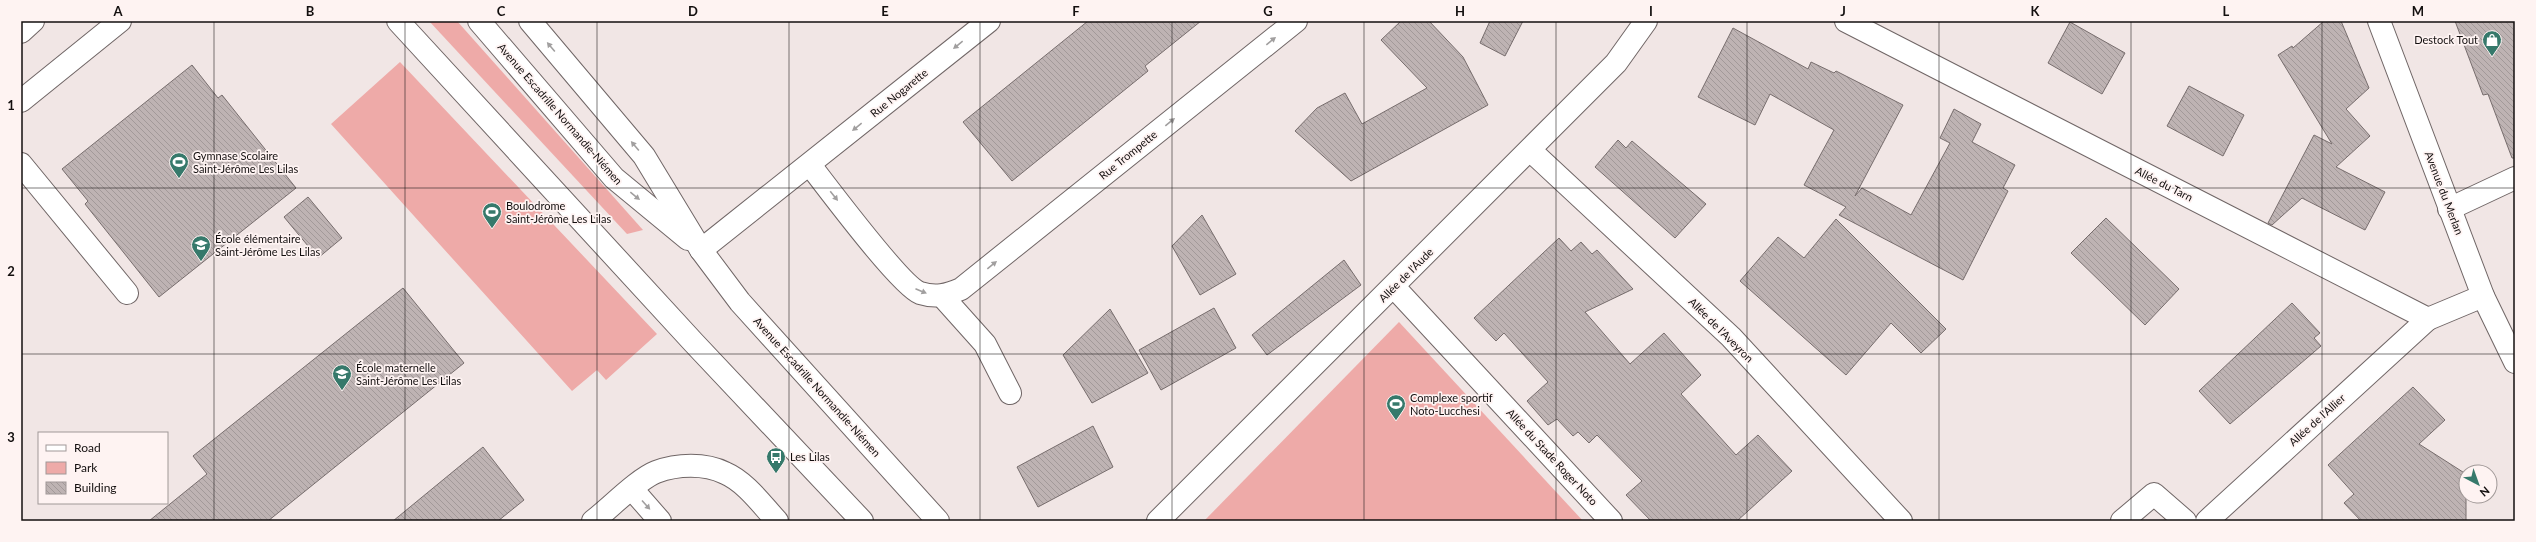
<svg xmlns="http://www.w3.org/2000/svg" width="2536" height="542" font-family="Lato,sans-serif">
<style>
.green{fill:#eeaaa8}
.building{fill:url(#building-back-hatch);stroke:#776d6d}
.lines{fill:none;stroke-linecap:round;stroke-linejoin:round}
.minor-casing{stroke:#706666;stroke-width:24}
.minor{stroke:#fff;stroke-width:22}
.oneway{fill:#a19f9f}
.grid{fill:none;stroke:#130f0f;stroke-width:1;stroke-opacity:0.55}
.labels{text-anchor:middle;stroke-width:3.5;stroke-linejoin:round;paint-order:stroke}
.poi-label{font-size:11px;fill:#130f0f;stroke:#fef3f2;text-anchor:start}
.street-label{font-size:11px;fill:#130f0f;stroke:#fef3f2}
.neatline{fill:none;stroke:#130f0f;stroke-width:1.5}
.grid-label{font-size:13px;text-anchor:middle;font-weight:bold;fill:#130f0f}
</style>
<defs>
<pattern id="building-back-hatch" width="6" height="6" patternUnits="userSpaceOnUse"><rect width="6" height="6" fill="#beb3b3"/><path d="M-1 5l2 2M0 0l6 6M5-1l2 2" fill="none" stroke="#a29999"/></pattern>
</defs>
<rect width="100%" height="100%" fill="#f1e6e5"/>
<!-- green -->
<g class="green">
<polygon points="429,21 457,21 643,230 627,234"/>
<polygon points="400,62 657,334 606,380 597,370 572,391 331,124"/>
<polygon points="1399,322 1583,521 1204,521"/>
</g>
<!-- building -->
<g class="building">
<polygon points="1088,21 1201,21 1145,66 1148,71 1012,181 963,122"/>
<polygon points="1401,21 1429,21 1463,57 1488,105 1351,181 1295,131 1317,108 1345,93 1362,124 1427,88 1381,40"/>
<polygon points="1490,21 1523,21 1505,56 1480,43"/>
<polygon points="2324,21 2341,21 2369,88 2346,109 2370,136 2336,167 2385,192 2365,230 2302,198 2272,225 2268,223 2314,135 2332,144 2278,55 2292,46 2293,48"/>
<polygon points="2455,21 2515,21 2515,158 2512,158 2488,94 2483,95"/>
<polygon points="2070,22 2125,53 2102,94 2048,63"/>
<polygon points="1733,28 1808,69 1811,62 1834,73 1836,71 1903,105 1855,196 1862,188 1911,215 1950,143 1940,138 1954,109 1981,124 1972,142 2015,165 2003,188 2008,191 1963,280 1839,215 1846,207 1804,185 1834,130 1770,94 1755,125 1698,97"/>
<polygon points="192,65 218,98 222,95 296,188 159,297 85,204 88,201 62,169"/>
<polygon points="2189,86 2244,115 2223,156 2167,126"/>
<polygon points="1618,140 1626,148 1632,141 1706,204 1675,238 1595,167"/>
<polygon points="308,197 342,238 318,258 284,217"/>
<polygon points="1202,215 1236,274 1200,295 1172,246"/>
<polygon points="2106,218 2179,289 2145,325 2071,253"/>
<polygon points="1836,219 1946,329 1921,353 1891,323 1846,375 1740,281 1778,237 1804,258"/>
<polygon points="1559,238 1571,251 1581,242 1592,254 1597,250 1633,289 1585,312 1630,364 1664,333 1701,375 1681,394 1736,455 1758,435 1792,471 1737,521 1651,521 1626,495 1642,481 1597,435 1589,443 1578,432 1573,436 1557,419 1548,425 1527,401 1548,382 1504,333 1496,341 1474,318"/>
<polygon points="1344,260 1361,285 1267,355 1252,335"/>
<polygon points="403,288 464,363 268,521 149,521 207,474 193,456"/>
<polygon points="2292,303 2320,333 2314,338 2321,346 2230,424 2199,391"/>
<polygon points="1214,308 1236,348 1161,390 1139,350"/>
<polygon points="1110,309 1148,373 1092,403 1063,355"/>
<polygon points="2413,387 2445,420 2419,444 2466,474 2466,521 2361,521 2344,503 2354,494 2328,465"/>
<polygon points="1093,426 1113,467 1038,507 1017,467"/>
<polygon points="483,447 524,500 498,521 393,521"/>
</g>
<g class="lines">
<defs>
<g id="minor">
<polyline points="398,21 694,343 862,521"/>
<polyline points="479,21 614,178 688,239"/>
<polyline points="530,21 644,156 701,250 740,302 938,521"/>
<polyline points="1846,21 2428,319 2483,296"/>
<polyline points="2379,21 2483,296 2515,362"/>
<polyline points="21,32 33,21"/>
<polyline points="21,101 120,21"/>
<polyline points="1530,150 1731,337 1901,521"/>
<polyline points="21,164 127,293"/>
<path d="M 810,165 C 827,187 901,286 920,293 C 936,298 947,295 961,289 L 1296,21"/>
<polyline points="2449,209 2515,178"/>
<polyline points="701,250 989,21"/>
<polyline points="1394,287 1611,521"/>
<polyline points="942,296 985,344 1010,393"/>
<polyline points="632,489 660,521"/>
<path d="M 593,521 C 610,508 638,479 656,472 C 677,464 705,463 725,473 C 746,482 762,505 777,521"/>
<polyline points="1158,521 1616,63 1646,21"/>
<polyline points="2122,521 2154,494 2185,521"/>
<polyline points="2207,521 2428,319"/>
</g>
</defs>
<!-- minor casing -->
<use href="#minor" class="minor-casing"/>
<!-- minor -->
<use href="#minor" class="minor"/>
</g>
<!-- one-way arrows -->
<defs><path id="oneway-solid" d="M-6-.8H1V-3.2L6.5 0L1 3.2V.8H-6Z"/></defs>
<g class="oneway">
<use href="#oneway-solid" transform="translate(1271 41) rotate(-39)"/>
<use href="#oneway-solid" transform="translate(958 45) rotate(141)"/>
<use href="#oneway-solid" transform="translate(551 47) rotate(-130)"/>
<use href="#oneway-solid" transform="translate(1170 122) rotate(-39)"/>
<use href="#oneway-solid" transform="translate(857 127) rotate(141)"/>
<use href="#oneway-solid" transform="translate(635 146) rotate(-130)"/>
<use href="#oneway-solid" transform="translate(635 196) rotate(39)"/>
<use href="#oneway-solid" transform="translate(834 196) rotate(51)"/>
<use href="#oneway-solid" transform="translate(992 265) rotate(-39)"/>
<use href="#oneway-solid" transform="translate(921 291) rotate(23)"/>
<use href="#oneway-solid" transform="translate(646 505) rotate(48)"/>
</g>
<!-- grid -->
<path class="grid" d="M 214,21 L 214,521M 405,21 L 405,521M 597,21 L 597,521M 789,21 L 789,521M 980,21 L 980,521M 1172,21 L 1172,521M 1364,21 L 1364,521M 1556,21 L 1556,521M 1747,21 L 1747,521M 1939,21 L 1939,521M 2131,21 L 2131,521M 2322,21 L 2322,521M 21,188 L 2515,188M 21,354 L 2515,354"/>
<!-- icons -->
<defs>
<symbol id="shop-pin" viewBox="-11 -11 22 30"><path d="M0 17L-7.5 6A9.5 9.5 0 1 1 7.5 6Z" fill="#36796b" stroke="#fef3f2"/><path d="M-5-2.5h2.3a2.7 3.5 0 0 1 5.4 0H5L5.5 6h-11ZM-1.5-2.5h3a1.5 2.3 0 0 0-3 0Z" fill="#fff"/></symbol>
<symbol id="stadium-pin" viewBox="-11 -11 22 30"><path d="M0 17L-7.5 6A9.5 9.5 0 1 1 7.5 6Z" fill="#36796b" stroke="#fef3f2"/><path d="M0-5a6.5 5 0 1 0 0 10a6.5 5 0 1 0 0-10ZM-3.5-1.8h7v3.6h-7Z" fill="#fff"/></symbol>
<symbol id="school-pin" viewBox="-11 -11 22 30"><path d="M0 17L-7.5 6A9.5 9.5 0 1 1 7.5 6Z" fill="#36796b" stroke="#fef3f2"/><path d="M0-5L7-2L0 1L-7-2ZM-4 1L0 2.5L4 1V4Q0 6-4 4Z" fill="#fff"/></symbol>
<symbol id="bus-pin" viewBox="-11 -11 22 30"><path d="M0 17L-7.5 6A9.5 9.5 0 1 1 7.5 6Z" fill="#36796b" stroke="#fef3f2"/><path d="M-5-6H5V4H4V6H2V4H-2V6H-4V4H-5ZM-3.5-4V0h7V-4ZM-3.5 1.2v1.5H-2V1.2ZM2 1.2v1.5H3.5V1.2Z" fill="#fff"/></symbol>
</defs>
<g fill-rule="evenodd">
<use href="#shop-pin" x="2481" y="29" width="22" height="30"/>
<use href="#stadium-pin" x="168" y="151" width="22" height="30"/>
<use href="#stadium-pin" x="481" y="201" width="22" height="30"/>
<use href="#school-pin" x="190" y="234" width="22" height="30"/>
<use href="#school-pin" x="331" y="363" width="22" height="30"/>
<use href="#stadium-pin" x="1385" y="393" width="22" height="30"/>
<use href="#bus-pin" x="765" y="446" width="22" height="30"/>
</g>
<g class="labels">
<!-- poi labels -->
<g class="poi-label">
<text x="2478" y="44" text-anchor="end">Destock Tout</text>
<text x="193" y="160">Gymnase Scolaire<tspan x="193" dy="13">Saint-Jérôme Les Lilas</tspan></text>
<text x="506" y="210">Boulodrome<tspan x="506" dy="13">Saint-Jérôme Les Lilas</tspan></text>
<text x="215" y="243">École élémentaire<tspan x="215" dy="13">Saint-Jérôme Les Lilas</tspan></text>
<text x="356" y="372">École maternelle<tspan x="356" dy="13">Saint-Jérôme Les Lilas</tspan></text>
<text x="1410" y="402">Complexe sportif<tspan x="1410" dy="13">Noto-Lucchesi</tspan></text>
<text x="790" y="461">Les Lilas</text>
</g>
<!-- street labels -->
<g class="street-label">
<text transform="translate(899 93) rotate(-39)" y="4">Rue Nogarette</text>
<text transform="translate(560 114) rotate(49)" y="4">Avenue Escadrille Normandie-Niémen</text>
<text transform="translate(1128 155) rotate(-39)" y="4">Rue Trompette</text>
<text transform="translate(2164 184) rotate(27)" y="4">Allée du Tarn</text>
<text transform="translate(2444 193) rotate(69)" y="4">Avenue du Merlan</text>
<text transform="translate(1406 275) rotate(-45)" y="4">Allée de l'Aude</text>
<text transform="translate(1721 330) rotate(45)" y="4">Allée de l'Aveyron</text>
<text transform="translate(817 387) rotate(48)" y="4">Avenue Escadrille Normandie-Niémen</text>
<text transform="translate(2317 420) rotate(-42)" y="4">Allée de l'Allier</text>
<text transform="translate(1552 457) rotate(47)" y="4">Allée du Stade Roger Noto</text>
</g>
</g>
<!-- border -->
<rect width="2536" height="542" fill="none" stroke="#fef3f2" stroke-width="44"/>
<!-- legend -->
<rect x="38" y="432" width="130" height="72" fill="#fef3f2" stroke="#a09897"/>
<rect x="46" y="445" width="20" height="6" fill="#ffffff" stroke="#a09897"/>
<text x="74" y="452" font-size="12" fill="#130f0f">Road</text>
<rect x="46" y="462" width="20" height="12" fill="#eeaaa8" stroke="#a09897"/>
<text x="74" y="472" font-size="12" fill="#130f0f">Park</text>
<rect x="46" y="482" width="20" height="12" fill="url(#building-back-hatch)" stroke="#a09897"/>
<text x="74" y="492" font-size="12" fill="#130f0f">Building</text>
<!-- north arrow -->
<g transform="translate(2478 484) rotate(139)"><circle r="19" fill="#fef3f2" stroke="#a09897"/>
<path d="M0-3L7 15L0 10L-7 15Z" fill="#36796b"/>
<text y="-6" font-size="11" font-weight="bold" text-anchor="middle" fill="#130f0f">N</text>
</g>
<rect x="22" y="22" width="2492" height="498" class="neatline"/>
<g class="grid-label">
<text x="118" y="16">A</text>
<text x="310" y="16">B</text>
<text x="501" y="16">C</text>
<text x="693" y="16">D</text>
<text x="885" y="16">E</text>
<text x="1076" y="16">F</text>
<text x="1268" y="16">G</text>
<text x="1460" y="16">H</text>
<text x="1651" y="16">I</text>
<text x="1843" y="16">J</text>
<text x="2035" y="16">K</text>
<text x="2226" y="16">L</text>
<text x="2418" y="16">M</text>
<text x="11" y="110">1</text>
<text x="11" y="276">2</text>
<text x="11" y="442">3</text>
</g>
</svg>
